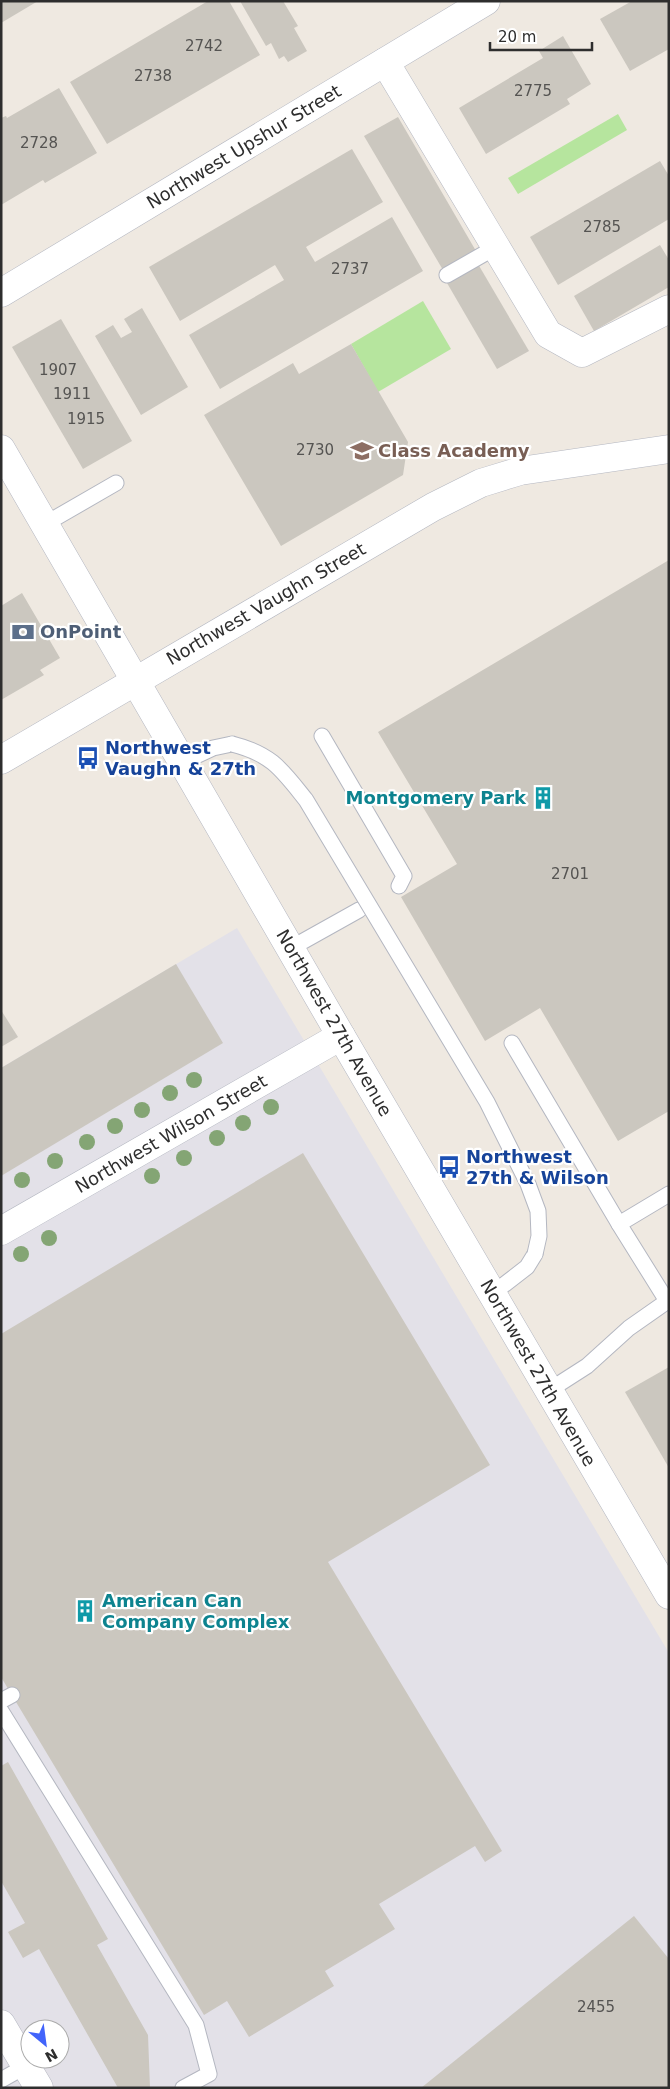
<svg xmlns="http://www.w3.org/2000/svg" width="670" height="2089" font-family="'DejaVu Sans',sans-serif">
<style>
.industrial{fill:#e3e1e8;fill-rule:evenodd}
.green{fill:#b6e59e}
.building{fill:#cbc7bf}
.lines{fill:none;stroke-linecap:round;stroke-linejoin:round}
.service-casing{stroke:#b4b7c1;stroke-width:17}
.minor-casing{stroke:#b4b7c1;stroke-width:29}
.tertiary-casing{stroke:#b4b7c1;stroke-width:29}
.secondary-casing{stroke:#b4b7c1;stroke-width:29}
.service{stroke:#fff;stroke-width:15}
.minor{stroke:#fff;stroke-width:28}
.tertiary{stroke:#fff;stroke-width:28}
.secondary{stroke:#fff;stroke-width:28}
.service-bridge-casing{stroke:#b4b7c1;stroke-width:17;stroke-linecap:butt}
.service-bridge{stroke:#fff;stroke-width:15}
.tree{fill:#84a574}
.labels{text-anchor:middle;stroke-width:4.5;stroke-linejoin:round;paint-order:stroke}
.number-label{font-size:15px;fill:#555452}
.street-label{font-size:18px;fill:#2e2e2e;stroke:#fff}
.education-label{font-size:18px;font-weight:bold;fill:#785e54;stroke:#fff;text-anchor:start}
.service-label{font-size:18px;font-weight:bold;fill:#4e5e75;stroke:#fff;text-anchor:start}
.transit-label{font-size:18px;font-weight:bold;fill:#164399;stroke:#fff;text-anchor:start}
.culture-label{font-size:18px;font-weight:bold;fill:#0d838f;stroke:#fff;text-anchor:end}
</style>
<rect width="100%" height="100%" fill="#efe9e1"/>
<!-- industrial -->
<path class="industrial" d="M 237,928 L 669,1653 L 669,2088 L 1,2088 L 1,1068 ZM 30,2029 L 60,2029 L 60,2059 L 30,2059 Z"/>
<!-- green -->
<g class="green">
<polygon points="618,114 627,130 518,194 508,178"/>
<polygon points="423,301 451,349 378,392 351,344"/>
</g>
<!-- building -->
<g class="building">
<polygon points="1,1 38,1 1,23"/>
<polygon points="208,1 229,1 260,55 107,144 70,82"/>
<polygon points="240,1 283,1 298,26 294,28 307,51 288,62 284,56 279,59 271,43 266,46"/>
<polygon points="632,1 669,1 669,49 630,71 600,19"/>
<polygon points="563,36 591,84 567,99 570,104 486,154 459,108 543,58 539,51"/>
<polygon points="59,88 97,153 45,183 43,180 1,205 1,118 6,116 7,118"/>
<polygon points="398,117 476,251 443,270 364,136"/>
<polygon points="352,149 383,202 306,247 315,262 392,217 423,271 220,389 189,335 284,280 275,265 180,321 149,267"/>
<polygon points="660,161 669,176 669,219 558,285 530,237"/>
<polygon points="660,245 669,260 669,287 594,331 574,296"/>
<polygon points="478,264 529,351 497,369 447,283"/>
<polygon points="142,308 188,387 141,415 95,336 113,325 121,338 132,332 124,319"/>
<polygon points="61,319 132,441 83,469 12,347"/>
<polygon points="351,344 408,442 403,475 281,546 204,415 293,363 299,374"/>
<polygon points="669,560 669,1111 618,1141 540,1008 485,1041 401,897 457,864 378,732"/>
<polygon points="22,593 60,658 40,670 44,675 1,700 1,606"/>
<polygon points="176,964 223,1043 1,1176 1,1068"/>
<polygon points="1,1010 18,1037 1,1047"/>
<polygon points="303,1153 490,1465 328,1562 502,1851 485,1862 475,1846 379,1904 395,1929 325,1971 334,1986 249,2037 227,2001 204,2015 1,1677 1,1334"/>
<polygon points="669,1367 669,1468 625,1392"/>
<polygon points="8,1762 108,1939 97,1945 148,2035 150,2088 118,2088 39,1949 23,1958 8,1932 25,1923 1,1881 1,1766"/>
<polygon points="634,1916 669,1959 669,2088 421,2088"/>
</g>
<g class="lines">
<defs>
<g id="service">
<polyline points="447,275 496,247"/>
<polyline points="45,524 116,483"/>
<polyline points="322,736 404,876 399,886"/>
<polyline points="183,762 213,748 232,744"/>
<polyline points="291,948 359,910"/>
<polyline points="512,1043 619,1224"/>
<polyline points="492,1294 527,1267 535,1254"/>
<polyline points="667,1301 619,1224 669,1194"/>
<polyline points="548,1391 587,1366 629,1328 669,1300"/>
<polyline points="1,1701 12,1695"/>
<polyline points="1,1711 196,2025 209,2074 183,2088"/>
<polyline points="1,2080 26,2066"/>
</g>
<g id="minor">
<polyline points="385,62 548,334 582,353 669,309"/>
<polyline points="1,293 486,1"/>
<polyline points="1,449 341,1036 669,1595"/>
<polyline points="1,1231 341,1036"/>
</g>
<polyline id="tertiary" points="1,2024 39,2088"/>
<polyline id="secondary" points="1,760 433,507 481,483 520,471 669,449"/>
</defs>
<!-- service casing -->
<use href="#service" class="service-casing"/>
<!-- minor casing -->
<use href="#minor" class="minor-casing"/>
<!-- tertiary casing -->
<use href="#tertiary" class="tertiary-casing"/>
<!-- secondary casing -->
<use href="#secondary" class="secondary-casing"/>
<!-- service -->
<use href="#service" class="service"/>
<!-- minor -->
<use href="#minor" class="minor"/>
<!-- tertiary -->
<use href="#tertiary" class="tertiary"/>
<!-- secondary -->
<use href="#secondary" class="secondary"/>
<defs>
<path id="service-bridge" d="M 232,744 C 272,754 282,770 306,800 L 487,1102 L 528,1184 L 538,1211 L 539,1236 L 535,1254"/>
</defs>
<!-- service-bridge casing -->
<use href="#service-bridge" class="service-bridge-casing"/>
<!-- service-bridge -->
<use href="#service-bridge" class="service-bridge"/>
</g>
<!-- trees -->
<g class="tree">
<circle cx="194" cy="1080" r="8"/>
<circle cx="170" cy="1093" r="8"/>
<circle cx="271" cy="1107" r="8"/>
<circle cx="142" cy="1110" r="8"/>
<circle cx="243" cy="1123" r="8"/>
<circle cx="115" cy="1126" r="8"/>
<circle cx="217" cy="1138" r="8"/>
<circle cx="87" cy="1142" r="8"/>
<circle cx="184" cy="1158" r="8"/>
<circle cx="55" cy="1161" r="8"/>
<circle cx="152" cy="1176" r="8"/>
<circle cx="22" cy="1180" r="8"/>
<circle cx="49" cy="1238" r="8"/>
<circle cx="21" cy="1254" r="8"/>
</g>
<!-- icons -->
<defs>
<symbol id="school-bare" viewBox="-9 -9 18 18"><path d="M0-5L7-2L0 1L-7-2ZM-4 1L0 2.5L4 1V4Q0 6-4 4Z" fill="#8d6e63" stroke="#fff" stroke-width="2.5" paint-order="stroke"/></symbol>
<symbol id="bank-bare" viewBox="-9 -9 18 18"><path d="M-6-4H6V4H-6ZM0-2.3a2.3 2.3 0 1 0 0 4.6a2.3 2.3 0 1 0 0-4.6Z" fill="#5c6f8a" stroke="#fff" stroke-width="2.5" paint-order="stroke"/></symbol>
<symbol id="bus-bare" viewBox="-9 -9 18 18"><path d="M-5-6H5V4H4V6H2V4H-2V6H-4V4H-5ZM-3.5-4V0h7V-4ZM-3.5 1.2v1.5H-2V1.2ZM2 1.2v1.5H3.5V1.2Z" fill="#1a4fb4" stroke="#fff" stroke-width="2.5" paint-order="stroke"/></symbol>
<symbol id="building-bare" viewBox="-9 -9 18 18"><path d="M-4-6H4V6H1V3H-1V6H-4ZM-2.5-4.3h1.7v1.8h-1.7ZM.8-4.3h1.7v1.8H.8ZM-2.5-1h1.7V.8h-1.7ZM.8-1h1.7V.8H.8Z" fill="#0f9aa8" stroke="#fff" stroke-width="2.5" paint-order="stroke"/></symbol>
</defs>
<g fill-rule="evenodd">
<use href="#school-bare" x="346" y="435" width="32" height="32"/>
<use href="#bank-bare" x="7" y="616" width="32" height="32"/>
<use href="#bus-bare" x="72" y="742" width="32" height="32"/>
<use href="#building-bare" x="527" y="782" width="32" height="32"/>
<use href="#bus-bare" x="433" y="1151" width="32" height="32"/>
<use href="#building-bare" x="69" y="1595" width="32" height="32"/>
</g>
<g class="labels">
<!-- number labels -->
<g class="number-label">
<text x="204" y="51">2742</text>
<text x="153" y="81">2738</text>
<text x="533" y="96">2775</text>
<text x="39" y="148">2728</text>
<text x="602" y="232">2785</text>
<text x="350" y="274">2737</text>
<text x="58" y="375">1907</text>
<text x="72" y="399">1911</text>
<text x="86" y="424">1915</text>
<text x="315" y="455">2730</text>
<text x="570" y="879">2701</text>
<text x="596" y="2012">2455</text>
</g>
<!-- street labels -->
<g class="street-label">
<text transform="translate(244 147) rotate(-31)" y="6">Northwest Upshur Street</text>
<text transform="translate(266 604) rotate(-30)" y="6">Northwest Vaughn Street</text>
<text transform="translate(334 1023) rotate(60)" y="6">Northwest 27th Avenue</text>
<text transform="translate(171 1134) rotate(-30)" y="6">Northwest Wilson Street</text>
<text transform="translate(538 1373) rotate(60)" y="6">Northwest 27th Avenue</text>
</g>
<!-- education labels -->
<g class="education-label">
<text x="378" y="457">Class Academy</text>
</g>
<!-- service labels -->
<g class="service-label">
<text x="40" y="638">OnPoint</text>
</g>
<!-- transit labels -->
<g class="transit-label">
<text x="105" y="754">Northwest<tspan x="105" dy="21">Vaughn &amp; 27th</tspan></text>
<text x="466" y="1163">Northwest<tspan x="466" dy="21">27th &amp; Wilson</tspan></text>
</g>
<!-- culture labels -->
<g class="culture-label">
<text x="526" y="804">Montgomery Park</text>
<text x="102" y="1607" text-anchor="start">American Can<tspan x="102" dy="21">Company Complex</tspan></text>
</g>
</g>
<!-- border -->
<rect width="670" height="2089" fill="none" stroke="#2e2e2e" stroke-width="5"/>
<!-- north arrow -->
<g transform="translate(45 2044) rotate(151)"><circle r="24" fill="#ffffff" stroke="#ababab"/>
<path d="M0-4L9 19L0 12L-9 19Z" fill="#4264fb"/>
<text y="-8" font-size="14" font-weight="bold" text-anchor="middle" fill="#2e2e2e">N</text>
</g>
<!-- scale -->
<path d="M490 42v8h102v-8" fill="none" stroke="#2e2e2e" stroke-width="2.5"/>
<text x="498" y="42" font-size="15" fill="#2e2e2e" stroke="#ffffff" stroke-width="4" paint-order="stroke">20 m</text>
</svg>
